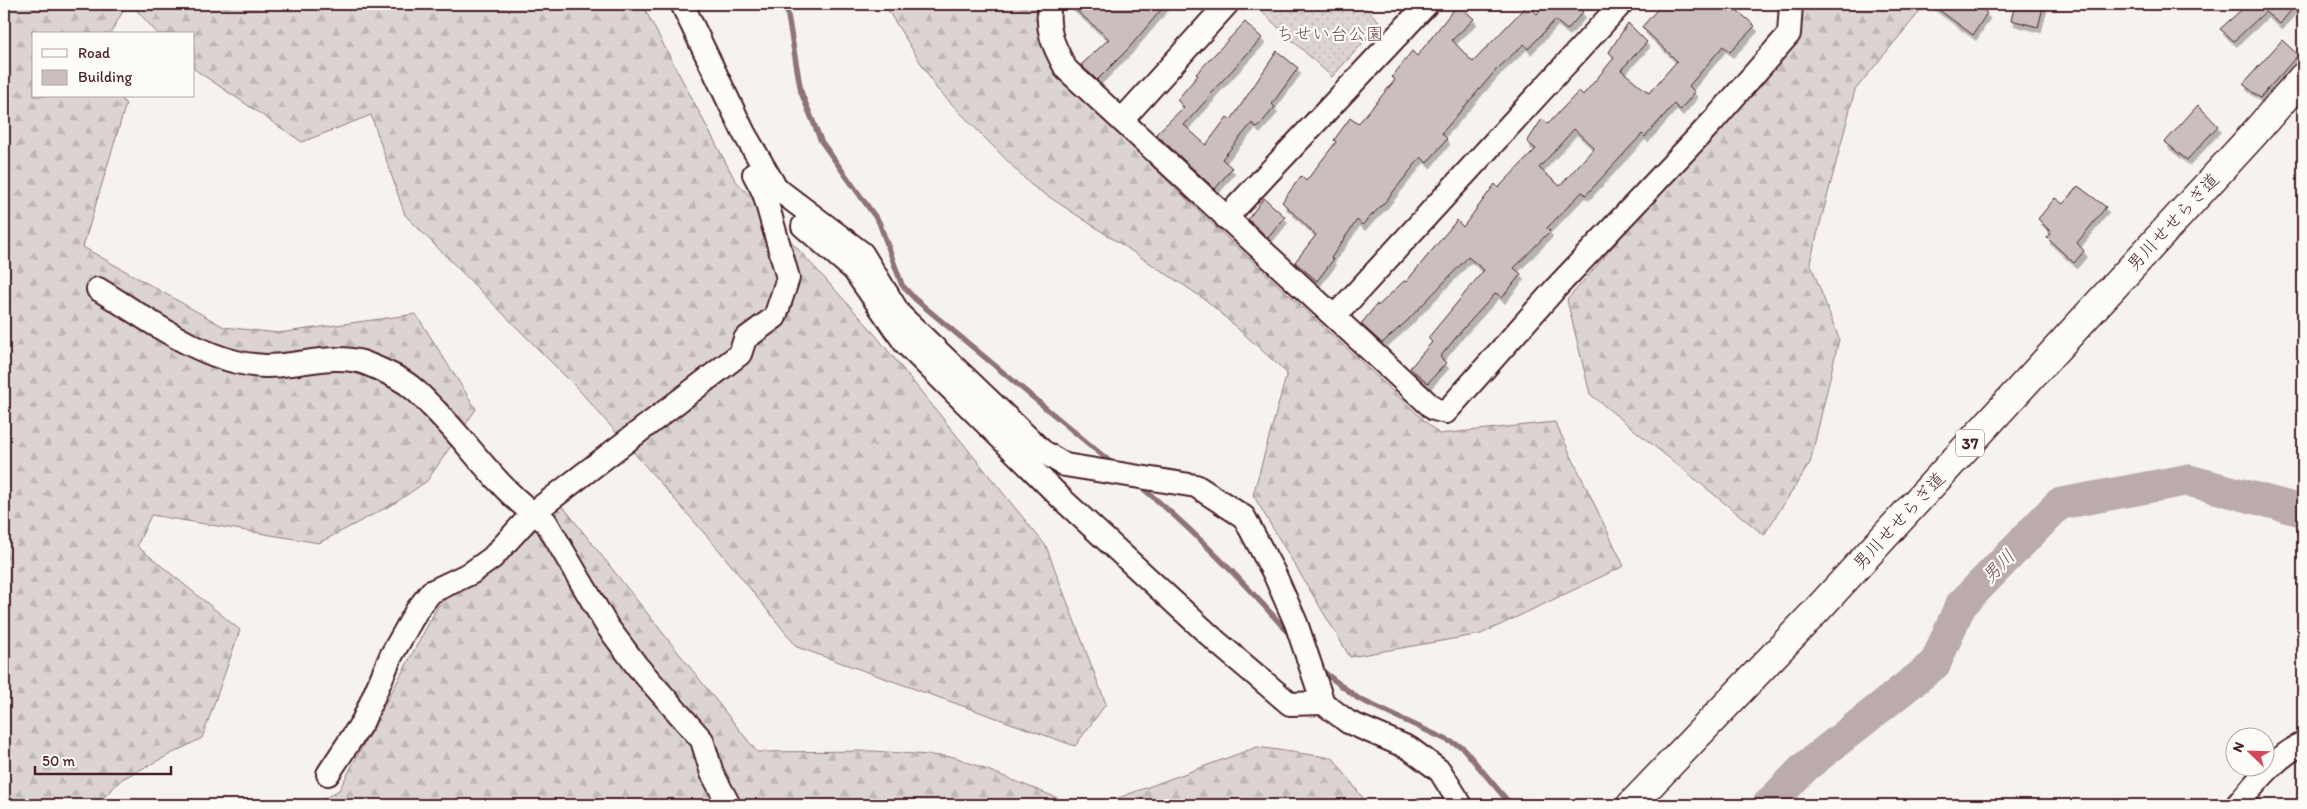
<svg xmlns="http://www.w3.org/2000/svg" width="2307" height="809" font-family="Itim,'Klee One',sans-serif">
<style>
.grass{fill:url(#grass-dots);stroke:#937a7e}
.forest{fill:url(#forest-firs);stroke:#937a7e}
.lines{fill:none;stroke-linecap:round;stroke-linejoin:round}
.stream{stroke:#8e7378;stroke-width:5.5}
.river{stroke:#bbabac;stroke-width:32}
.building{fill:#cbbfbe;stroke:#4a1f2b;fill-rule:evenodd;filter:url(#shadow)}
.minor-casing{stroke:#4a1f2b;stroke-width:26}
.major-casing{stroke:#4a1f2b;stroke-width:31}
.minor{stroke:#fdfcf7;stroke-width:22}
.major{stroke:#fdfcf7;stroke-width:28}
.labels{text-anchor:middle;stroke-width:4.5;stroke-linejoin:round;paint-order:stroke}
.shield{fill:#fdfcf7;stroke:#806168;stroke-width:1}
.shield-label{font-size:16px;font-weight:bold;fill:#4a1f2b}
.park-label{font-size:18px;fill:#6e4c55;stroke:#fdfcf7}
.street-label{font-size:18px;fill:#4a1f2b;stroke:#fdfcf7}
.water-label{font-size:19px;font-style:italic;fill:#725058;stroke:#fdfcf7}
</style>
<defs>
<pattern id="grass-dots" width="8" height="8" patternUnits="userSpaceOnUse" patternTransform="scale(1.25)"><rect width="8" height="8" fill="#dcd4d2"/><path d="M2 2h.1M6 6h.1" fill="none" stroke="#beb6b4" stroke-width="1.8" stroke-linecap="round"/></pattern>
<pattern id="forest-firs" width="22" height="20" patternUnits="userSpaceOnUse" patternTransform="scale(1.25)"><rect width="22" height="20" fill="#dcd4d2"/><path d="M5 1l3.5 6h-7zM16 11l3.5 6h-7z" fill="#beb6b4"/></pattern>
<filter id="shadow"><feDropShadow dx="3" dy="5.5" stdDeviation="0" flood-color="#0004"/></filter>
</defs>
<rect width="100%" height="100%" fill="#f6f3ef"/>
<filter id="ink" filterUnits="userSpaceOnUse"><feTurbulence type="fractalNoise" baseFrequency=".02" numOctaves="2"/><feDisplacementMap in="SourceGraphic" scale="10" xChannelSelector="R" yChannelSelector="G"/><feConvolveMatrix kernelMatrix="1 2 1 2 8 2 1 2 1" color-interpolation-filters="sRGB"/></filter>
<g filter="url(#ink)">
<!-- grass -->
<polygon class="grass" points="1253,4 1361,4 1381,23 1332,77"/>
<!-- forest -->
<g class="forest">
<polygon points="4,4 127,4 110,34 34,34 34,96 119,96 126,104 83,247 224,327 278,333 416,314 476,409 427,481 395,503 319,543 151,515 137,546 240,630 202,738 122,779 96,805 4,805"/>
<polygon points="131,4 642,4 735,180 868,326 1046,546 1106,704 1075,746 797,647 719,550 579,390 405,215 371,115 302,142 194,69 194,34 158,34"/>
<polygon points="884,4 1043,4 1064,81 1205,217 1439,434 1555,422 1624,566 1481,634 1350,657 1253,495 1287,373 1206,300 1031,185 937,89"/>
<polygon points="1798,4 1926,4 1855,90 1810,262 1839,339 1810,463 1764,535 1590,394 1567,300 1796,34"/>
<polygon points="564,508 757,752 874,751 955,757 1075,805 314,805 339,790 438,606"/>
<polygon points="1257,747 1333,758 1368,805 1099,805"/>
</g>
<g class="lines">
<!-- stream -->
<g class="stream">
<polyline points="786,4 801,92 821,141 879,222 902,285 915,299 1114,465"/>
<path d="M 1139,485 C 1195,531 1244,582 1292,637"/>
<polyline points="1321,670 1359,699 1462,747 1511,805"/>
</g>
<!-- river -->
<polyline class="river" points="1768,805 1805,767 1935,664 1960,606 2059,504 2187,480 2303,511"/>
</g>
<!-- building -->
<g class="building">
<polygon points="1069,4 1166,4 1128,49 1097,80 1081,65 1109,39"/>
<polygon points="1458,4 1474,19 1452,40 1473,62 1528,4 1537,14 1544,4 1574,4 1583,12 1567,30 1555,20 1528,49 1524,44 1496,70 1442,133 1447,139 1427,163 1421,157 1385,202 1362,225 1357,220 1331,258 1333,260 1317,281 1295,262 1316,235 1282,202 1301,176 1306,181 1336,142 1334,140 1350,118 1358,124 1395,80 1392,77 1412,51 1417,56"/>
<path d="M 1662,4 L 1730,4 L 1755,26 L 1730,52 L 1723,46 L 1689,86 L 1695,92 L 1680,110 L 1674,104 L 1645,137 L 1642,134 L 1586,195 L 1582,192 L 1547,228 L 1550,231 L 1514,268 L 1521,274 L 1502,298 L 1496,293 L 1463,329 L 1440,357 L 1446,363 L 1428,383 L 1410,368 L 1432,342 L 1428,338 L 1484,270 L 1468,257 L 1407,321 L 1382,343 L 1361,324 L 1377,304 L 1378,306 L 1404,281 L 1406,282 L 1457,220 L 1463,227 L 1495,184 L 1498,188 L 1536,149 L 1527,142 L 1542,119 L 1548,124 L 1579,91 L 1583,95 L 1614,58 L 1609,52 L 1628,23 L 1647,42 L 1621,70 L 1649,93 L 1677,61 L 1642,27 ZM 1574,129 L 1594,148 L 1560,186 L 1539,168 Z"/>
<polygon points="1931,4 1976,4 1987,13 1973,35"/>
<polygon points="2015,4 2044,4 2038,27 2011,20"/>
<polygon points="2248,4 2296,4 2280,24 2265,12 2234,41 2220,29"/>
<polygon points="1245,22 1262,38 1210,94 1211,95 1184,125 1206,145 1227,117 1231,120 1277,51 1298,68 1272,104 1275,107 1257,128 1252,123 1222,159 1232,168 1215,189 1156,134 1184,107 1177,100 1198,75 1196,74"/>
<polygon points="2282,40 2298,55 2260,98 2243,84"/>
<polygon points="2198,105 2218,126 2187,160 2165,142"/>
<polygon points="2078,186 2106,207 2077,243 2084,251 2074,263 2047,238 2051,232 2038,219 2055,198 2063,204"/>
<polygon points="1264,198 1285,217 1268,238 1248,219"/>
</g>
<g class="lines">
<defs>
<g id="minor">
<polyline points="682,4 744,133 776,188 862,253 900,315 1042,451 1065,465 1196,486 1244,517 1274,573 1296,623 1323,703 1348,722 1409,748 1440,771 1461,805"/>
<path d="M 1050,4 C 1045,29 1054,47 1066,69 L 1434,409 L 1446,412 L 1555,289 L 1714,120 L 1789,34 L 1791,4"/>
<polyline points="1122,120 1227,4"/>
<polyline points="1226,218 1427,4"/>
<polyline points="803,226 854,270 905,343 1063,500 1218,643 1290,704 1323,703"/>
<path d="M 98,289 C 145,317 197,358 253,365 C 289,370 328,352 362,362 C 373,366 384,371 394,376 C 412,385 423,397 437,412 C 473,448 502,495 546,522 L 607,626 L 637,666 L 702,740 L 712,773 L 728,803"/>
<polyline points="1335,316 1621,4"/>
<polyline points="328,774 363,721 391,656 417,610 431,592 471,573 492,558 533,513 740,354 745,339 775,317 788,278 764,193 754,174"/>
<path d="M 2237,805 C 2256,783 2276,756 2303,744"/>
</g>
<polyline id="major" points="1631,805 1817,610 2252,136 2303,77"/>
</defs>
<!-- minor casing -->
<use href="#minor" class="minor-casing"/>
<!-- major casing -->
<use href="#major" class="major-casing"/>
<!-- minor -->
<use href="#minor" class="minor"/>
<!-- major -->
<use href="#major" class="major"/>
</g>
</g>
<g class="labels">
<!-- shield labels -->
<rect class="shield" x="1956" y="429.5" width="28" height="27" rx="4"/>
<g class="shield-label">
<text x="1970" y="449">37</text>
</g>
<!-- park labels -->
<g class="park-label">
<text x="1330" y="40">ちせい台公園</text>
</g>
<!-- street labels -->
<g class="street-label">
<text transform="translate(2173 222) rotate(-47)" y="6">男川せせらぎ道</text>
<text transform="translate(1899 521) rotate(-47)" y="6">男川せせらぎ道</text>
</g>
<!-- water labels -->
<g class="water-label">
<text transform="translate(1998 566) rotate(-46)" y="7">男川</text>
</g>
</g>
<!-- margin -->
<rect width="2307" height="809" fill="none" stroke="#fdfcf7" stroke-width="20"/>
<rect x="10" y="10" width="2287" height="789" fill="none" stroke="#4a1f2b" stroke-width="2" filter="url(#ink)"/>
<!-- legend -->
<rect x="32" y="32" width="162" height="65" fill="#fdfcf7" stroke="#b5a4a5"/>
<rect x="42" y="49" width="25" height="8" fill="#fdfcf7" stroke="#b5a4a5"/>
<text x="78" y="58" font-size="15" fill="#4a1f2b">Road</text>
<rect x="42" y="70" width="25" height="15" fill="#cbbfbe" stroke="#b5a4a5"/>
<text x="78" y="82" font-size="15" fill="#4a1f2b">Building</text>
<!-- north arrow -->
<g transform="translate(2250 752) rotate(293)"><circle r="24" fill="#fdfcf7" stroke="#b5a4a5"/>
<path d="M0-4L9 19L0 12L-9 19Z" fill="#d1495b"/>
<text y="-8" font-size="14" font-weight="bold" text-anchor="middle" fill="#4a1f2b">N</text>
</g>
<!-- scale -->
<path d="M35 766v8h136v-8" fill="none" stroke="#4a1f2b" stroke-width="2.5"/>
<text x="42" y="766" font-size="15" fill="#4a1f2b" stroke="#fdfcf7" stroke-width="4" paint-order="stroke">50 m</text>
</svg>
